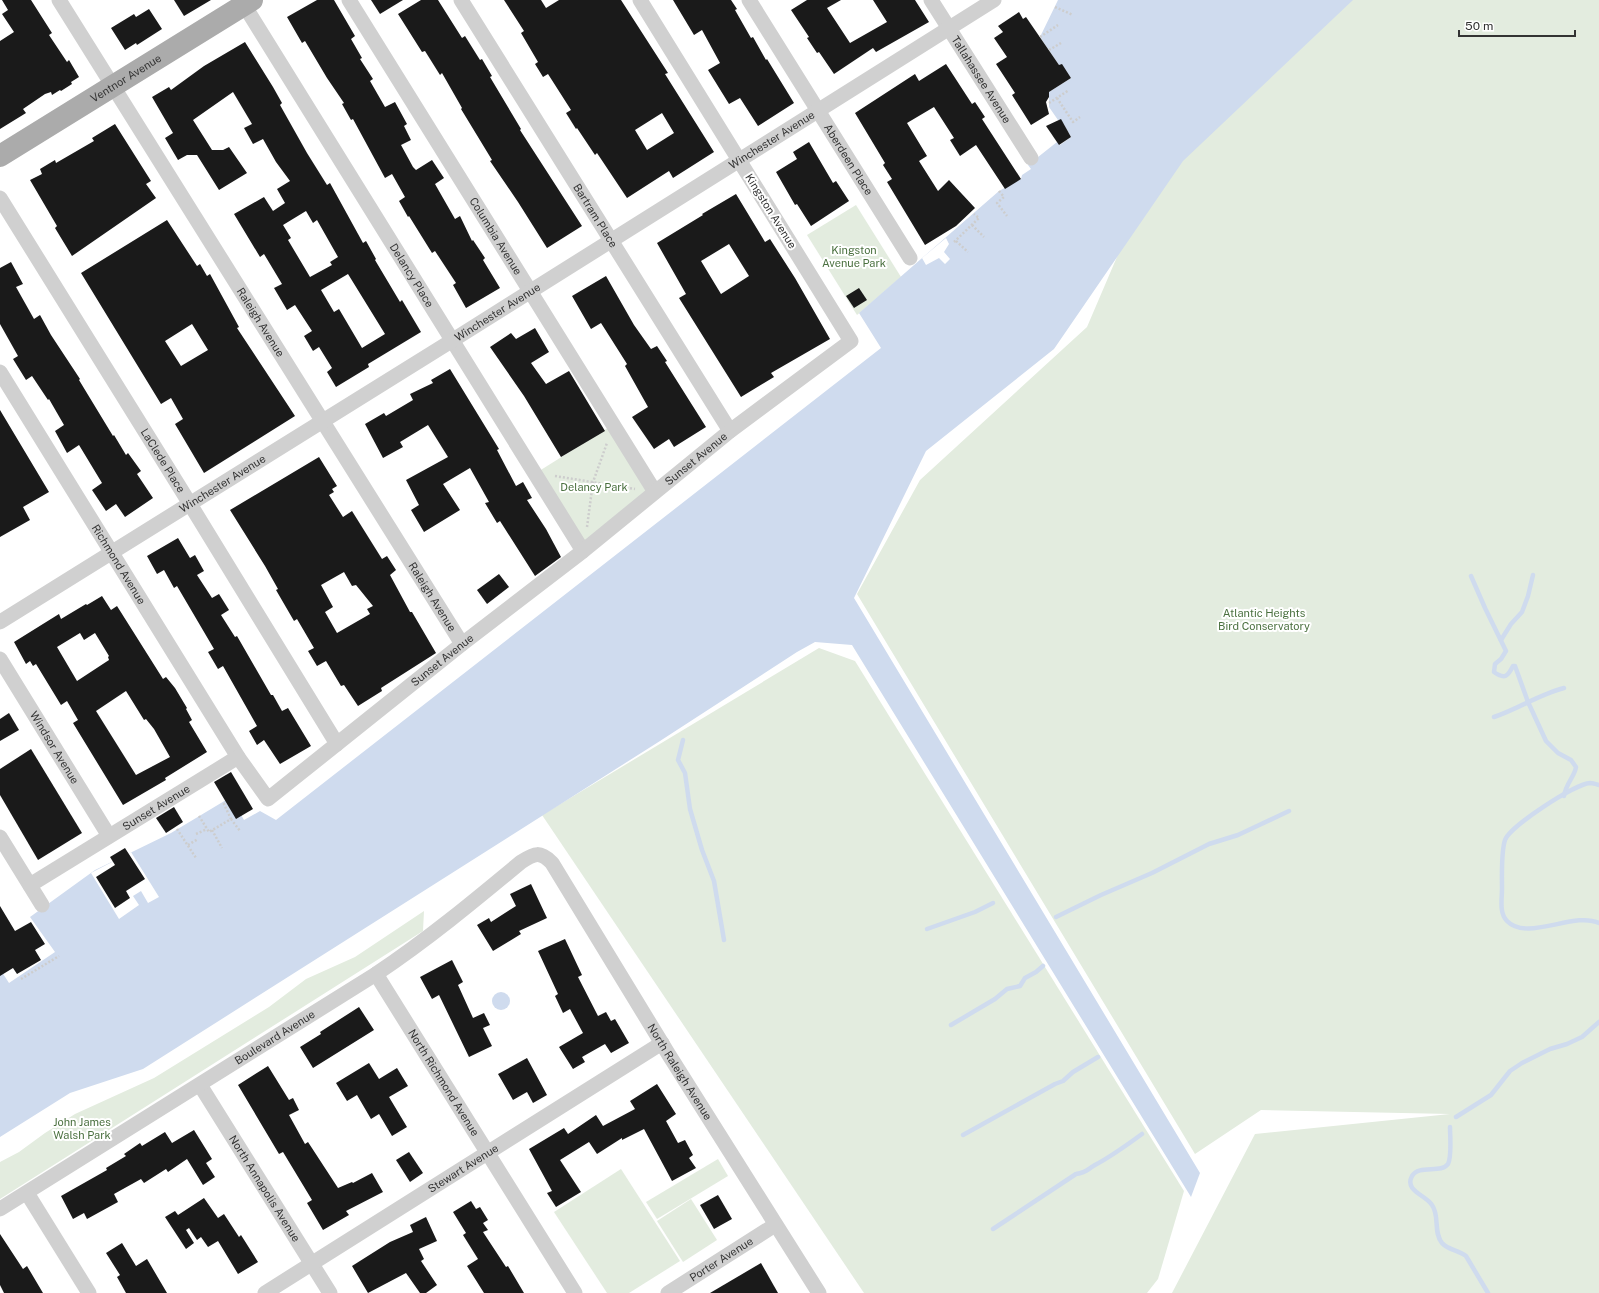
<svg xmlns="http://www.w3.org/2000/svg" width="1599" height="1293" font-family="'Public Sans',sans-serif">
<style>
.green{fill:#e3ecdf}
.water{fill:#cfdbee}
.pier{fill:#fff}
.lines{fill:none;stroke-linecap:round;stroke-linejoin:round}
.stream{stroke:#cfdbee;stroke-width:4.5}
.building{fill:#1a1a1a;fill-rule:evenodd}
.path{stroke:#cdcdcd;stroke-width:2.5;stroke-dasharray:2 2;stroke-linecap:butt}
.street{stroke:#d0d0d0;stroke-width:15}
.primary{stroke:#ababab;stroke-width:22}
.labels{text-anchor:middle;stroke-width:4;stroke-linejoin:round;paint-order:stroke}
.street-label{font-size:11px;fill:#333;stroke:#fff}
.park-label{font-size:11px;fill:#4a703f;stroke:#fff}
</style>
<rect width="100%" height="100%" fill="#fff"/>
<!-- green -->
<g class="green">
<polygon points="1323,0 1599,0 1599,1293 1172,1293 1255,1134 1450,1114 1261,1110 1195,1154 857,594 920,480 1087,327 1152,175"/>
<polygon points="856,205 901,277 857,315 807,235"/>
<polygon points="614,424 655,492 583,551 536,473"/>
<polygon points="819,648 855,661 1184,1191 1158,1279 1147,1293 864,1293 542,815"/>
<polygon points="424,911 423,931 0,1199 0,1162 19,1152 45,1133 75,1114 154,1078 269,1007 306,979 355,957"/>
<polygon points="718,1159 728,1176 657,1219 646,1202"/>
<polygon points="621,1169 680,1261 629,1293 607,1293 554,1212"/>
<polygon points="691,1199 717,1240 683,1262 657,1221"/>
</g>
<!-- water -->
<g class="water">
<polygon points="1058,0 1353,0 1183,161 1054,349 926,451 854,598 1200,1173 1191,1197 852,645 815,642 797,652 660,741 143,1069 70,1093 0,1137 0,969 9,983 55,952 30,917 95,870 171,833 231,797 244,820 260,811 276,820 881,348 859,313 999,191 1021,179 1022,175 1031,169 1028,165 1057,142 1060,145 1071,137 1061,120 1058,120 1049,107 1049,92 1071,78 1062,65 1059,65 1040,37"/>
<circle cx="501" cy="1001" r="9"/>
</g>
<!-- pier -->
<g class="pier">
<polygon points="946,238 949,244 944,252 950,259 945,264 939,258 926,265 922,258"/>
<polygon points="131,852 159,897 148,903 141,891 133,896 139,905 119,919 91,873"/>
</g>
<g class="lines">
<!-- stream -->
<g class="stream">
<path d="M 1471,576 L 1485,608 L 1506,651 L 1501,659 L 1495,664 L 1494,672 C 1505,680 1508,676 1513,666 L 1515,666 L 1528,702 L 1546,741 L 1558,753 L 1571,760 L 1576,767 C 1575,776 1566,783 1564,796"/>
<polyline points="1501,640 1511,624 1522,612 1528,596 1533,575"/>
<path d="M 1494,717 C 1518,709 1540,694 1564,688"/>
<polyline points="683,740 678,760 685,773 690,809 702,850 714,881 724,940"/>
<path d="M 1599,785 C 1596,784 1593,783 1590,783 C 1575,784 1510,826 1505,840 C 1501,852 1502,876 1502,889 C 1502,899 1499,913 1507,921 C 1527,942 1574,911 1599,923"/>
<polyline points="1056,917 1101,895 1152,873 1209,844 1238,835 1289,811"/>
<polyline points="927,929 975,912 993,903"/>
<polyline points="951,1025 995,999 1007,989 1020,986 1025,978 1036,972 1043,966"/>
<polyline points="1456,1117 1491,1095 1510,1071 1522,1063 1550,1049 1567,1044 1582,1037 1599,1022"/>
<path d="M 1450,1127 C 1450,1136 1452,1157 1448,1164 C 1441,1174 1419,1164 1412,1176 C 1404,1191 1426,1195 1432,1205 C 1440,1216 1433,1232 1442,1243 C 1448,1250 1458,1250 1466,1256 L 1488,1293"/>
<polyline points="963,1135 1055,1084 1063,1081 1073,1072 1098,1057"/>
<path d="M 993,1229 L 1076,1174 C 1088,1172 1086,1170 1095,1165 C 1112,1156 1127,1145 1142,1134"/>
</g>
</g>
<!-- building -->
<g class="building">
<polygon points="2,0 31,0 52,33 49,35 67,62 69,60 79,77 71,82 72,84 61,91 60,90 52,95 51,92 45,94 23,109 26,113 0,129 0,41 14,32 2,14 8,10"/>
<polygon points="174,0 211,0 184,16"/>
<polygon points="317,0 334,0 355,36 351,39 362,58 360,59 373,79 370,81 385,107 395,102 407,124 404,126 411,140 401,145 413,167 416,170 432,160 444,178 435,184 455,219 460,216 472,241 473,240 485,258 483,260 500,288 466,308 453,285 456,283 435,251 432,253 409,216 408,217 399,201 405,197 392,174 385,178 353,119 351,120 342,104 344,103 327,78 305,41 302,43 287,17"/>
<polygon points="371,0 403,0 380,14"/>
<polygon points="421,0 438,0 462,38 465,36 480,60 482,59 492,76 490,77 521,129 520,130 582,226 547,248 518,202 490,161 492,160 461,109 462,108 442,73 440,75 425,51 422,52 398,14"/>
<path d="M 504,0 L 541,0 L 546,8 L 559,0 L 621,0 L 668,73 L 665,74 L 714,152 L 673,178 L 669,171 L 627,198 L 597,153 L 595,155 L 577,128 L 576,129 L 566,113 L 571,110 L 548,74 L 543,77 L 535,64 L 538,62 L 521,33 L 524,31 ZM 662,113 L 674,133 L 647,150 L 635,130 Z"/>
<polygon points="673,0 731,0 737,9 735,10 751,38 753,37 766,60 767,59 794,103 758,126 740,98 729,104 708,70 720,63 702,30 694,35"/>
<polygon points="807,0 841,0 827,8 850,43 887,22 873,0 915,0 929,22 876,52 873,48 834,74 819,52 817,53 807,38 809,37 791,10"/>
<polygon points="149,9 162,29 137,45 136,43 125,50 111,28 134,14 136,17"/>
<polygon points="1019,12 1023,19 1026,17 1059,65 1062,64 1071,78 1049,92 1049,97 1046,102 1049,114 1031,125 1012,95 1015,93 996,64 1007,57 994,38 1003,32 998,26"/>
<path d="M 245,42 L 273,87 L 282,103 L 280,105 L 307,153 L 327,185 L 330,183 L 363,243 L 366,241 L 376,259 L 375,260 L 400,302 L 402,300 L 421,332 L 368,364 L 369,367 L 336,387 L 327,372 L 332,368 L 319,347 L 313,351 L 304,336 L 312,331 L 295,305 L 287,310 L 274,288 L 282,284 L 264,254 L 260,257 L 234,214 L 264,197 L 273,211 L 285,203 L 277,189 L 290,181 L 276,162 L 263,139 L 253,144 L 244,128 L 252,124 L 233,92 L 193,120 L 212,150 L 223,150 L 229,147 L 247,173 L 219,190 L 197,155 L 187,155 L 178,160 L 165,138 L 173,133 L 152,97 L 169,87 L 171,90 L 204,66 ZM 306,211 L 313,223 L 317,220 L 338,257 L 330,262 L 332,265 L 310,277 L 288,240 L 291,238 L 283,225 ZM 348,274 L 385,334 L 362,348 L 339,309 L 334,312 L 321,290 Z"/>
<polygon points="946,64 972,104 975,102 985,117 982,119 1021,179 1005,189 976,145 960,156 950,140 954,138 934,107 907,123 927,156 919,161 938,191 949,180 975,208 956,226 925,245 887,182 892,179 883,165 885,163 855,113 915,74 919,81"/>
<polygon points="1061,119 1071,137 1059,145 1046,126"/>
<polygon points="115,124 151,181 146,184 156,198 72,256 55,228 57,226 30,180 42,174 40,169 55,160 56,163 94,141 92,138"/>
<polygon points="809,142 833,183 836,181 849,201 811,226 797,204 795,205 776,172 797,159 793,152"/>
<path d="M 736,194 L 765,242 L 770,239 L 795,278 L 830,339 L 771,373 L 774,377 L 741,397 L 679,298 L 686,294 L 657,243 L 703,215 L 702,214 ZM 729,244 L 749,276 L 721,294 L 701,261 Z"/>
<path d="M 167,220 L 197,266 L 200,264 L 207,276 L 210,274 L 239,327 L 237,328 L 295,416 L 204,473 L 175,424 L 183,419 L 171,398 L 161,404 L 81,273 ZM 192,324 L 208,350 L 181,366 L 165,341 Z"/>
<polygon points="11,262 23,284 16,287 34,319 40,315 51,335 80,379 79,380 113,436 114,435 126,455 128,453 141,471 137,474 153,498 125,517 116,504 106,511 92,490 102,483 79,445 67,453 55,431 64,425 49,399 48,400 32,376 26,380 13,359 18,356 0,324 0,268"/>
<polygon points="606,276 634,325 651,349 657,346 667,361 665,362 706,427 674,447 669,439 654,449 632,417 648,407 625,366 627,364 601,323 591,329 572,296"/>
<polygon points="859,288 867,300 854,308 846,296"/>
<polygon points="535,328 549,352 531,363 546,384 569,371 605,431 561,457 524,396 490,347 511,333 516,339"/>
<polygon points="450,369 499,449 497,450 516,486 523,482 532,498 527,500 546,529 561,557 535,576 500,521 497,523 485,503 489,502 470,468 443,484 460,510 424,532 411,510 419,505 406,480 448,457 428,425 400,442 403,447 383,458 365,424 384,413 386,416 413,400 410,394 433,383 431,380"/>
<polygon points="0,410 49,492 23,507 30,520 0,537"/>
<path d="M 319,457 L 337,486 L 332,489 L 334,492 L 329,495 L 343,517 L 352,511 L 382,559 L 387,556 L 396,570 L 390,575 L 410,612 L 412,612 L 436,653 L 381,688 L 382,691 L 358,706 L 344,685 L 341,686 L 326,661 L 317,666 L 308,651 L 314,648 L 297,619 L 294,621 L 276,590 L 278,589 L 265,566 L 230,510 ZM 344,572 L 352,586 L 356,585 L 373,606 L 367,609 L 370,614 L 337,633 L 325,612 L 333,607 L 321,585 Z"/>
<polygon points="178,538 190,558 195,555 204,571 197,575 212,598 219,594 229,610 221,615 235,637 237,636 271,695 273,695 282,711 288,708 311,746 280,764 264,740 257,745 249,731 257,726 223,666 218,669 208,652 214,649 177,586 174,588 164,570 157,574 147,556"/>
<polygon points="499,574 509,587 487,604 477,590"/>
<path d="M 102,596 L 111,610 L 117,606 L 163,679 L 166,677 L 175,688 L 187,708 L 186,709 L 192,720 L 189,722 L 207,752 L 165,778 L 166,780 L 123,805 L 73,723 L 78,720 L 67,701 L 61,705 L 36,664 L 33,666 L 30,661 L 26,664 L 14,642 L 59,614 L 61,619 L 86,604 L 87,605 ZM 80,633 L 84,640 L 95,633 L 109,656 L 108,657 L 109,660 L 77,681 L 57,647 ZM 126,691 L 144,720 L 146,719 L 154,729 L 170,757 L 136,775 L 96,711 Z"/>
<polygon points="9,713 19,730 0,741 0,719"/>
<polygon points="31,749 82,833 38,860 0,795 0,769"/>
<polygon points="231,772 253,809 236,819 214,782"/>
<polygon points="174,807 183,822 166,833 156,818"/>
<polygon points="125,848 145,879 126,891 130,898 115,908 96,877 115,865 110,857"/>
<polygon points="531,884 547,918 519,931 521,934 493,951 477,925 489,918 491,922 516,906 510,894"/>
<polygon points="0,906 15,931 31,922 45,944 35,950 41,960 17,974 13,968 0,976"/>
<polygon points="565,939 582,975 578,977 598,1016 606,1012 611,1021 615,1019 629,1043 611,1053 605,1044 582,1057 585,1062 573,1069 559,1047 583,1033 570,1009 563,1013 555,996 558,994 538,951"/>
<polygon points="452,960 463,982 458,985 473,1018 484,1013 490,1025 483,1028 492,1046 469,1057 439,995 432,999 420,977"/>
<polygon points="359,1007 374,1030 313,1068 300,1047 321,1034 320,1032"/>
<polygon points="527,1058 547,1095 533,1103 527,1092 513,1100 498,1074"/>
<polygon points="369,1063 379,1079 397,1068 408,1086 389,1097 407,1127 392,1136 379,1114 371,1119 357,1095 347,1101 336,1083"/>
<polygon points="268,1066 289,1100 293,1098 299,1110 289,1115 305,1144 308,1142 338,1188 352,1182 353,1183 372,1173 383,1192 346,1211 349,1215 323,1230 307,1203 312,1200 283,1152 279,1154 238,1085"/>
<polygon points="657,1084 676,1114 666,1121 678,1143 685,1140 693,1155 689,1158 696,1168 672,1181 644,1129 622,1140 622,1138 597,1154 589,1142 560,1160 581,1192 556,1207 547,1193 552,1191 529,1149 564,1128 568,1134 596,1115 603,1126 635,1109 630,1101"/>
<polygon points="194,1130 212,1159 206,1163 215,1177 203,1185 187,1159 168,1172 166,1169 144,1183 141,1179 114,1194 118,1202 87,1219 84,1213 73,1219 61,1196 107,1170 106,1168 126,1156 124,1154 140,1143 142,1146 165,1132 172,1143"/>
<polygon points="409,1152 423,1173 410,1182 396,1160"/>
<polygon points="718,1195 732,1219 714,1229 700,1205"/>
<polygon points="204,1198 218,1218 224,1214 239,1237 241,1235 258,1262 238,1274 218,1241 208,1247 201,1237 197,1240 189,1228 186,1230 194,1243 186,1249 165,1217 175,1211 178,1215"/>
<polygon points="471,1201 476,1209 480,1207 488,1220 483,1223 488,1230 483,1232 506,1267 508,1266 524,1293 484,1293 467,1266 478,1259 463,1235 466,1233 453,1212"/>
<polygon points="426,1217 437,1241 419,1249 424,1259 421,1261 437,1285 426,1293 420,1293 406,1273 368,1293 352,1266 390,1242 413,1232 410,1225"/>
<polygon points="0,1234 23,1269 27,1266 43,1293 4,1293 0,1285"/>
<polygon points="122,1243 136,1266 147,1259 167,1293 126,1293 117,1277 120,1275 106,1253"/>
<polygon points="761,1263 778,1293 710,1293"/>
</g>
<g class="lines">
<!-- path -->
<g class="path">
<polyline points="1055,7 1073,15"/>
<polyline points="1040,37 1058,25"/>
<polyline points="1049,50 1061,43"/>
<polyline points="1057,98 1073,122 1080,117"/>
<polyline points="1049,103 1069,90"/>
<polyline points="999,191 1004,197 997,203 1007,216"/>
<polyline points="972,225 984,237"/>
<polyline points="956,241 968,252"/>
<polyline points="954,242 979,218 974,214"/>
<polyline points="555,476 635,489"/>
<polyline points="587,527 593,482 607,443"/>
<polyline points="199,816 209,832 231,819 223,802"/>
<polyline points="231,819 240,831"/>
<polyline points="177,829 196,858"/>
<polyline points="212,830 222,848"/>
<polyline points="196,834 207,829"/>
<polyline points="188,845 198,839"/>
<polyline points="21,979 59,956"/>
</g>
<!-- street -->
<g class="street">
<path id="s1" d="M 59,0 L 462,644"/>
<path id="s2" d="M 241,0 L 583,551"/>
<path id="s3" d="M 349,0 L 655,492"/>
<path id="s4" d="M 461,0 L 730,431"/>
<path id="s5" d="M 749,0 L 910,258"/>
<path id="s6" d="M 931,0 L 1031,158"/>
<path id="s7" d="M 0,198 L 182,491 L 337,744"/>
<path id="s8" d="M 0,372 L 238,757 L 268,799 L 462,644 L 583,551 L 730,431 L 851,341 L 640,0"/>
<path id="s9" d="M 0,622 L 453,340 L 994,0"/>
<path id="s10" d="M 0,659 L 109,836"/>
<polyline points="0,837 42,905"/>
<path id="s11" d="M 30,885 L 238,757"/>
<path id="s12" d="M 376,974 L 575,1293"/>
<path id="s13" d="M 200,1085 L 330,1293"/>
<polyline points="27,1193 89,1293"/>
<path id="s14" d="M 0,1209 L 376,974 C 427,940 474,901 521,862 C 535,853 540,851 552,863 L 669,1055 L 819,1293"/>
<path id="s15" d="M 265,1293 L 662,1043"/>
<path id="s16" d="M 668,1293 L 775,1225"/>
</g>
<!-- primary -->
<path class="primary" id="s17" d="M 0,156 L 252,0"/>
</g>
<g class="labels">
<!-- street labels -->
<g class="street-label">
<text dy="4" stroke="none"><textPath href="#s17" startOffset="148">Ventnor Avenue</textPath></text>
<text dy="4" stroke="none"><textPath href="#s6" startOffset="94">Tallahassee Avenue</textPath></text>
<text dy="4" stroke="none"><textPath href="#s9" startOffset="910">Winchester Avenue</textPath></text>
<text dy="4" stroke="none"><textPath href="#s5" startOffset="188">Aberdeen Place</textPath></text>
<text transform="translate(771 211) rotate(58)" y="4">Kingston Avenue</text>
<text dy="4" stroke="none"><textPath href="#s4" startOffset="254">Bartram Place</textPath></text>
<text dy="4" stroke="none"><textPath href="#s3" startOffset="278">Columbia Avenue</textPath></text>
<text dy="4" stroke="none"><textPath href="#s2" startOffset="324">Delancy Place</textPath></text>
<text dy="4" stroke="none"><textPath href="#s9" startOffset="586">Winchester Avenue</textPath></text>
<text dy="4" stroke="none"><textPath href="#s1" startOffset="380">Raleigh Avenue</textPath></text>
<text dy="4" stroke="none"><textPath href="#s8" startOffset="1051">Sunset Avenue</textPath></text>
<text dy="4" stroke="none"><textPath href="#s7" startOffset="309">LaClede Place</textPath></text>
<text dy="4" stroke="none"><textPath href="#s9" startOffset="262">Winchester Avenue</textPath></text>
<text dy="4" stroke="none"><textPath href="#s8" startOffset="226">Richmond Avenue</textPath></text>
<text dy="4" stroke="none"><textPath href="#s1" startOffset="704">Raleigh Avenue</textPath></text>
<text dy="4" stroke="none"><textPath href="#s8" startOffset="727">Sunset Avenue</textPath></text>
<text dy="4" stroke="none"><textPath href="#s10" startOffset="104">Windsor Avenue</textPath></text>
<text dy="4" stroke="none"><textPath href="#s11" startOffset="148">Sunset Avenue</textPath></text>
<text dy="4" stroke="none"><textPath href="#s14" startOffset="324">Boulevard Avenue</textPath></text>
<text dy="4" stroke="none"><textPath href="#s14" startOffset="907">North Raleigh Avenue</textPath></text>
<text dy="4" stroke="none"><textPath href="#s12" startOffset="128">North Richmond Avenue</textPath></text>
<text dy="4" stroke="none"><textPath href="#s15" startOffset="234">Stewart Avenue</textPath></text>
<text dy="4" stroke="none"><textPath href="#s13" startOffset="122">North Annapolis Avenue</textPath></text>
<text dy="4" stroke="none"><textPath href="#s16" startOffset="63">Porter Avenue</textPath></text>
</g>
<!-- park labels -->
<g class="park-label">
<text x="854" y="254">Kingston<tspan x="854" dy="13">Avenue Park</tspan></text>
<text x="594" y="491">Delancy Park</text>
<text x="1264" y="617">Atlantic Heights<tspan x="1264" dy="13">Bird Conservatory</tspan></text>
<text x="82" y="1126">John James<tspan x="82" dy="13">Walsh Park</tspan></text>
</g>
</g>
<!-- scale -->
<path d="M1459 30v6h116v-6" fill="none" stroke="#333333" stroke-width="2"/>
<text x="1465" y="30" font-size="12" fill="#333333" stroke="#ffffff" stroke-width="3" paint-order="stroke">50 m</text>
</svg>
